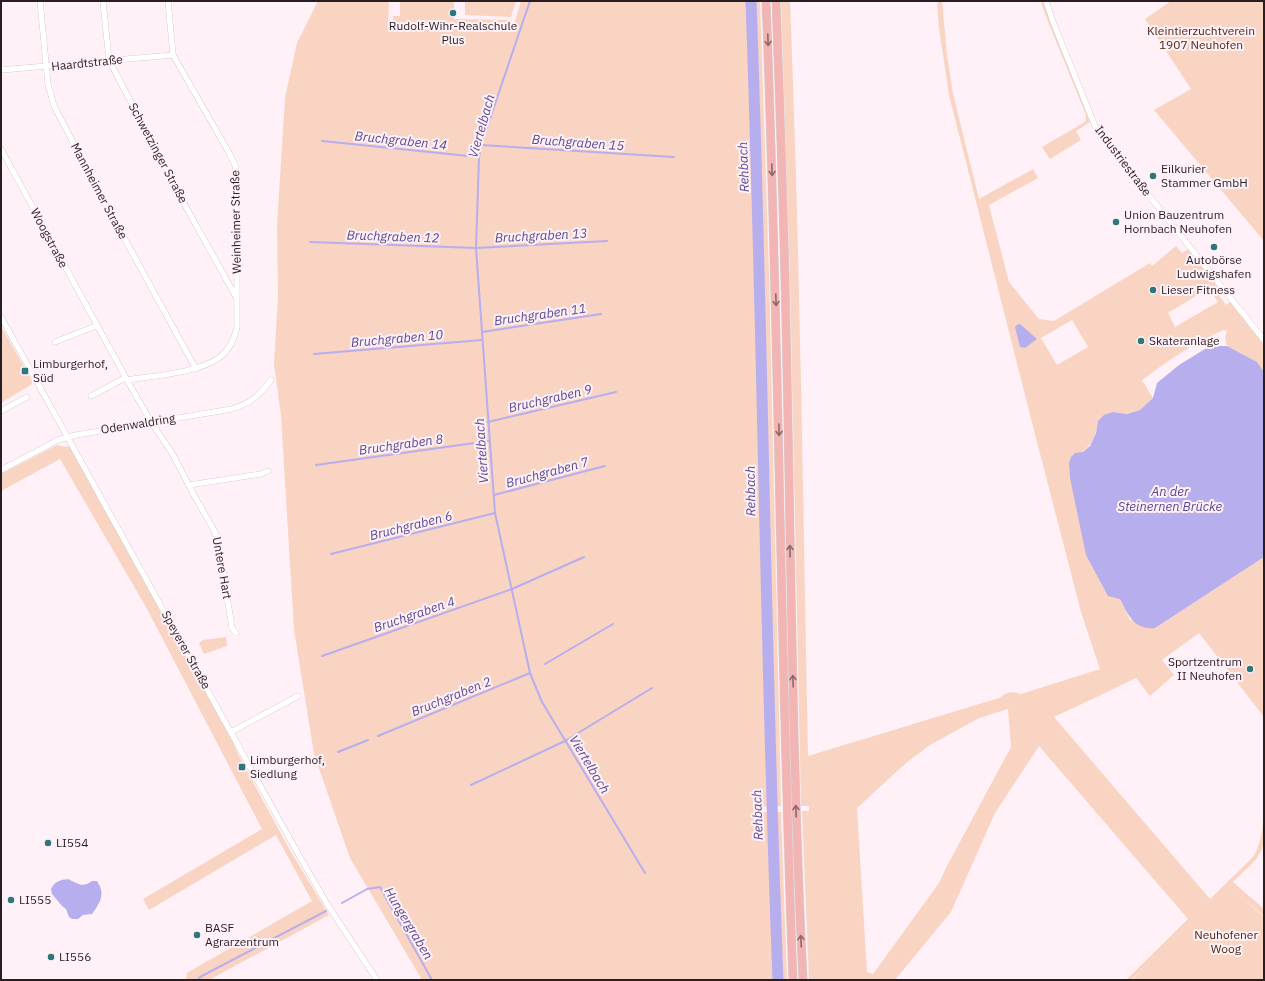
<svg xmlns="http://www.w3.org/2000/svg" width="1265" height="981" font-family="'IBM Plex Sans',sans-serif">
<style>
.green{fill:#f9d4c2;fill-rule:evenodd}
.water{fill:#b7aeee}
.lines{fill:none;stroke-linecap:round;stroke-linejoin:round}
.stream{stroke:#b7aeee;stroke-width:2}
.river{stroke:#b7aeee;stroke-width:11}
.minor-casing{stroke:#cab3bd;stroke-width:6}
.highway-casing{stroke:#d4d2d3;stroke-width:9}
.minor{stroke:#fff;stroke-width:5.5}
.highway{stroke:#f3b4b4;stroke-width:8}
.oneway{stroke:#8d696b}
.poi-dot{fill:#2c767c;stroke:#fff1f7;stroke-width:1.5}
.labels{text-anchor:middle;stroke-width:4;stroke-linejoin:round;paint-order:stroke}
.poi-label{font-size:12px;fill:#271e22;stroke:#fff1f7;text-anchor:start}
.park-label{font-size:12px;fill:#50260f;stroke:#fff1f7}
.street-label{font-size:12px;fill:#271e22;stroke:#fff1f7}
.water-label{font-size:13px;font-style:italic;fill:#584894;stroke:#fff1f7}
</style>
<rect width="100%" height="100%" fill="#fff1f7"/>
<!-- green -->
<g class="green">
<polygon points="318,1 389,1 388,26 513,28 521,1 760,1 769,271 781,806 757,807 757,812 781,812 787,980 422,980 350,858 314,754 294,630 281,415 274,364 278,296 277,225 285,98 297,43"/>
<polygon points="400,1 454,1 454,19 511,20 511,25 393,23 393,16 400,16"/>
<polygon points="465,1 516,1 511,17 465,15"/>
<path d="M 781,1 L 790,1 C 800,253 803,504 808,756 L 999,698 C 1007,692 1012,691 1021,694 L 1100,669 L 1081,612 L 1029,411 L 949,95 L 939,28 L 937,1 L 942,1 L 947,55 L 953,94 L 979,199 L 1033,169 L 1038,178 L 989,205 L 1009,282 L 1039,319 L 1054,321 L 1150,263 L 1152,266 L 1176,246 L 1182,253 L 1188,249 L 1221,291 L 1218,294 L 1226,305 L 1230,302 L 1264,345 L 1264,372 L 1257,362 L 1227,346 L 1225,338 L 1227,331 L 1224,330 C 1194,342 1168,361 1142,380 L 1153,398 L 1140,410 L 1127,414 L 1113,412 L 1098,421 C 1096,434 1093,443 1083,452 L 1120,599 L 1130,620 L 1155,628 L 1264,557 L 1264,717 L 1199,633 L 1162,660 L 1174,675 L 1150,696 L 1136,678 L 1086,702 L 1054,717 L 1210,899 L 1253,857 C 1263,841 1263,823 1264,805 C 1264,817 1265,837 1262,849 C 1257,862 1242,872 1233,882 L 1264,909 L 1264,916 L 1237,893 L 1264,917 L 1264,980 L 1132,980 L 1142,970 L 1131,980 L 1126,980 L 1188,919 L 1039,746 L 995,813 L 951,912 L 895,980 L 809,980 L 802,811 L 809,811 L 809,806 L 801,806 L 790,281 ZM 1209,288 L 1218,302 L 1175,327 L 1168,313 ZM 1072,320 L 1088,347 L 1057,365 L 1041,338 ZM 1008,709 L 1011,747 L 947,866 L 939,883 L 873,974 L 867,972 L 857,808 L 906,763 L 930,745 L 979,718 Z"/>
<polygon points="1171,1 1264,1 1264,241 1154,110 1191,89 1145,19"/>
<polygon points="1043,2 1090,122 1076,131 1081,140 1050,159 1042,147 1085,122 1086,115 1049,24 1041,3"/>
<polygon points="1,326 32,381 32,384 1,403"/>
<polygon points="57,445 67,447 69,446 232,740 237,752 288,847 329,915 209,980 186,980 187,973 312,901 276,835 149,910 143,899 262,829 146,607 60,459 1,491 1,474"/>
<polygon points="226,637 227,646 204,654 199,643 203,640"/>
</g>
<!-- water -->
<g class="water">
<polygon points="1020,324 1037,339 1025,348 1020,347 1015,327 1017,325"/>
<path d="M 1218,346 L 1227,346 L 1257,362 L 1264,372 L 1264,557 L 1155,628 C 1134,630 1128,615 1120,599 L 1108,596 L 1086,555 L 1070,478 L 1069,463 L 1071,457 L 1075,453 L 1083,452 L 1090,446 L 1096,433 L 1098,421 L 1104,415 L 1113,412 L 1127,414 L 1140,410 L 1153,398 L 1157,383 L 1179,365 L 1205,349 Z"/>
<path d="M 68,879 C 79,884 82,888 92,881 L 97,881 C 106,894 100,903 92,914 L 83,915 L 78,919 L 72,919 L 69,917 L 66,909 L 62,906 L 52,894 L 51,889 C 55,881 60,880 68,879 Z"/>
</g>
<g class="lines">
<!-- stream -->
<g class="stream">
<polyline points="530,1 481,145 479,157 476,248 495,513 530,673 542,702 645,873"/>
<polyline points="322,141 478,157"/>
<polyline points="481,145 674,157"/>
<polyline points="310,242 476,248 607,241"/>
<polyline points="482,332 601,314"/>
<polyline points="314,354 482,340"/>
<polyline points="488,422 616,392"/>
<polyline points="316,465 489,441"/>
<polyline points="494,495 605,466"/>
<polyline points="331,554 495,513"/>
<polyline points="322,656 512,589 584,557"/>
<polyline points="545,664 613,624"/>
<polyline points="378,736 530,673"/>
<polyline points="338,752 368,740"/>
<polyline points="471,785 565,741 652,688"/>
<polyline points="342,903 367,889 380,887 432,980"/>
<polyline points="198,980 200,977 326,911"/>
</g>
<!-- river -->
<path class="river" d="M 751,1 C 763,327 765,654 778,980"/>
<defs>
<g id="minor">
<polyline points="40,1 48,84 54,106 106,205 196,369"/>
<polyline points="103,1 109,60 186,207 236,297"/>
<polyline points="1046,1 1053,22 1095,126 1103,138 1264,340"/>
<polyline points="1,70 173,55"/>
<polyline points="1,149 127,380 151,422 172,453 195,497 215,532 219,546 232,628 236,633"/>
<polyline points="1,317 292,843 327,904 377,980"/>
<polyline points="55,342 96,326"/>
<path d="M 127,380 C 153,376 199,373 220,357 C 230,350 234,339 237,328 L 237,178 L 235,165 L 228,151 L 173,55 L 168,1"/>
<polyline points="91,396 125,378"/>
<polyline points="1,411 27,397"/>
<path d="M 1,470 L 58,440 L 76,435 L 232,409 C 251,403 260,395 271,380"/>
<polyline points="189,485 261,474 268,471"/>
<polyline points="231,732 298,696"/>
</g>
<g id="highway">
<path d="M 766,1 C 779,327 780,654 793,980"/>
<path d="M 776,1 C 780,109 784,217 786,326 C 791,544 792,762 803,980"/>
</g>
</defs>
<!-- minor casing -->
<use href="#minor" class="minor-casing"/>
<!-- highway casing -->
<use href="#highway" class="highway-casing"/>
<!-- minor -->
<use href="#minor" class="minor"/>
<!-- highway -->
<use href="#highway" class="highway"/>
</g>
<!-- one-way arrows -->
<defs><path id="oneway-shaft" d="M-6 0H5M1.5-3L5.5 0L1.5 3" fill="none" stroke-width="1.6" stroke-linecap="round" stroke-linejoin="round"/></defs>
<g class="oneway">
<use href="#oneway-shaft" transform="translate(768 40) rotate(88)"/>
<use href="#oneway-shaft" transform="translate(772 170) rotate(88)"/>
<use href="#oneway-shaft" transform="translate(776 300) rotate(88)"/>
<use href="#oneway-shaft" transform="translate(779 430) rotate(89)"/>
<use href="#oneway-shaft" transform="translate(790 551) rotate(-91)"/>
<use href="#oneway-shaft" transform="translate(793 681) rotate(-92)"/>
<use href="#oneway-shaft" transform="translate(796 811) rotate(-92)"/>
<use href="#oneway-shaft" transform="translate(801 941) rotate(-93)"/>
</g>
<!-- markers -->
<g class="poi-dot">
<circle cx="453" cy="13" r="4"/>
<circle cx="1153" cy="176" r="4"/>
<circle cx="1116" cy="222" r="4"/>
<circle cx="1214" cy="247" r="4"/>
<circle cx="1153" cy="290" r="4"/>
<circle cx="1141" cy="341" r="4"/>
<rect x="21" y="367" width="8" height="8" rx="2"/>
<circle cx="1250" cy="669" r="4"/>
<rect x="238" y="763" width="8" height="8" rx="2"/>
<circle cx="48" cy="843" r="4"/>
<circle cx="11" cy="900" r="4"/>
<circle cx="197" cy="935" r="4"/>
<circle cx="51" cy="957" r="4"/>
</g>
<g class="labels">
<!-- poi labels -->
<g class="poi-label">
<text x="453" y="30" text-anchor="middle">Rudolf-Wihr-Realschule<tspan x="453" dy="14">Plus</tspan></text>
<text x="1161" y="173">Eilkurier<tspan x="1161" dy="14">Stammer GmbH</tspan></text>
<text x="1124" y="219">Union Bauzentrum<tspan x="1124" dy="14">Hornbach Neuhofen</tspan></text>
<text x="1214" y="264" text-anchor="middle">Autobörse<tspan x="1214" dy="14">Ludwigshafen</tspan></text>
<text x="1161" y="294">Lieser Fitness</text>
<text x="1149" y="345">Skateranlage</text>
<text x="33" y="368">Limburgerhof,<tspan x="33" dy="14">Süd</tspan></text>
<text x="1242" y="666" text-anchor="end">Sportzentrum<tspan x="1242" dy="14">II Neuhofen</tspan></text>
<text x="250" y="764">Limburgerhof,<tspan x="250" dy="14">Siedlung</tspan></text>
<text x="56" y="847">LI554</text>
<text x="19" y="904">LI555</text>
<text x="205" y="932">BASF<tspan x="205" dy="14">Agrarzentrum</tspan></text>
<text x="59" y="961">LI556</text>
</g>
<!-- park labels -->
<g class="park-label">
<text x="1201" y="35">Kleintierzuchtverein<tspan x="1201" dy="14">1907 Neuhofen</tspan></text>
<text x="1226" y="939">Neuhofener<tspan x="1226" dy="14">Woog</tspan></text>
</g>
<!-- street labels -->
<g class="street-label">
<text transform="translate(87 63) rotate(-6)" y="4">Haardtstraße</text>
<text transform="translate(158 153) rotate(62)" y="4">Schwetzinger Straße</text>
<text transform="translate(1123 161) rotate(53)" y="4">Industriestraße</text>
<text transform="translate(99 191) rotate(62)" y="4">Mannheimer Straße</text>
<text transform="translate(236 222) rotate(-91)" y="4">Weinheimer Straße</text>
<text transform="translate(49 238) rotate(62)" y="4">Woogstraße</text>
<text transform="translate(138 424) rotate(-9)" y="4">Odenwaldring</text>
<text transform="translate(222 568) rotate(80)" y="4">Untere Hart</text>
<text transform="translate(186 650) rotate(61)" y="4">Speyerer Straße</text>
</g>
<!-- water labels -->
<g class="water-label">
<text transform="translate(481 126) rotate(-74)" y="5">Viertelbach</text>
<text transform="translate(401 140) rotate(6)" y="5">Bruchgraben 14</text>
<text transform="translate(578 142) rotate(4)" y="5">Bruchgraben 15</text>
<text transform="translate(743 167) rotate(-92)" y="5">Rehbach</text>
<text transform="translate(541 235) rotate(-3)" y="5">Bruchgraben 13</text>
<text transform="translate(393 236) rotate(2)" y="5">Bruchgraben 12</text>
<text transform="translate(540 314) rotate(-8)" y="5">Bruchgraben 11</text>
<text transform="translate(397 338) rotate(-5)" y="5">Bruchgraben 10</text>
<text transform="translate(550 398) rotate(-13)" y="5">Bruchgraben 9</text>
<text transform="translate(401 444) rotate(-8)" y="5">Bruchgraben 8</text>
<text transform="translate(481 451) rotate(-94)" y="5">Viertelbach</text>
<text transform="translate(547 472) rotate(-15)" y="5">Bruchgraben 7</text>
<text transform="translate(750 491) rotate(-91)" y="5">Rehbach</text>
<text x="1170" y="496">An der<tspan x="1170" dy="15">Steinernen Brücke</tspan></text>
<text transform="translate(411 525) rotate(-14)" y="5">Bruchgraben 6</text>
<text transform="translate(414 614) rotate(-19)" y="5">Bruchgraben 4</text>
<text transform="translate(451 696) rotate(-22)" y="5">Bruchgraben 2</text>
<text transform="translate(590 764) rotate(59)" y="5">Viertelbach</text>
<text transform="translate(757 815) rotate(-92)" y="5">Rehbach</text>
<text transform="translate(409 923) rotate(59)" y="5">Hungergraben</text>
</g>
</g>
<!-- border -->
<rect width="1265" height="981" fill="none" stroke="#271e22" stroke-width="4"/>
</svg>
